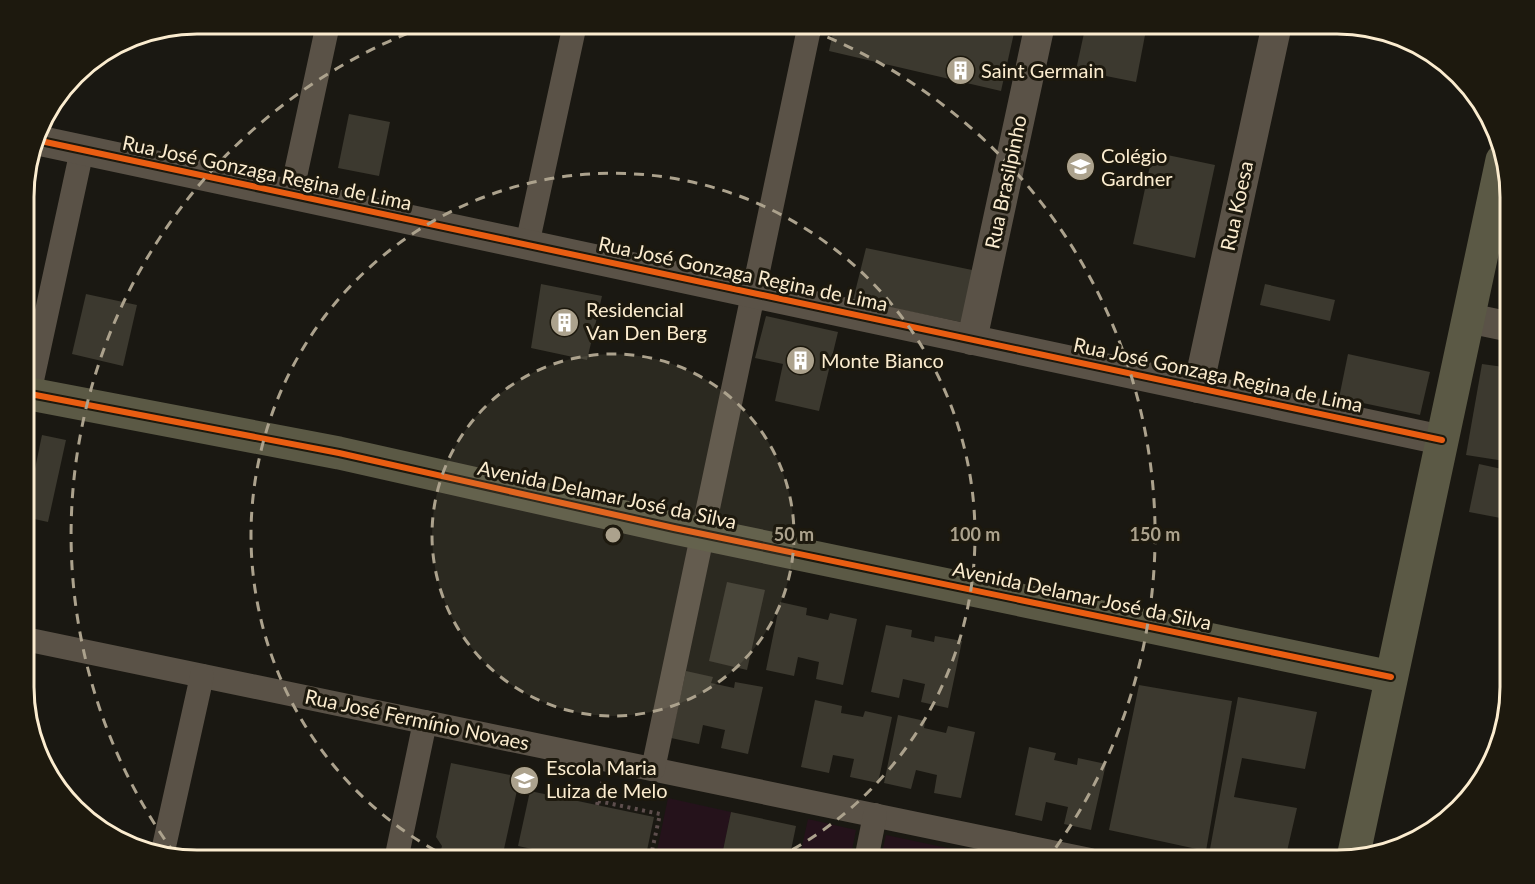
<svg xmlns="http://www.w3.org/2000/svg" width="1535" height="884" font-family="Lato,sans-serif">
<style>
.green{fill:#25121b}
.building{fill:#3c392f}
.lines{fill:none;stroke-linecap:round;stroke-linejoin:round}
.path{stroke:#5d4e4d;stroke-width:4;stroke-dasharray:3 4.5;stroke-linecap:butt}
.minor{stroke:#5a5247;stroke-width:24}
.tertiary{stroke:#5a5247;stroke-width:30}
.primary{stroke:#5b5945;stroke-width:33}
.cycleway-casing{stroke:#1d190e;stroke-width:10}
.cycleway{stroke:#e95d12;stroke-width:6}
.ring{fill:none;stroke:#aca28d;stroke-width:3;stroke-dasharray:10 8}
.labels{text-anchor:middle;stroke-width:6;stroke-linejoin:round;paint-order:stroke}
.poi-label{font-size:20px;fill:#fbeccf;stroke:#1d190e;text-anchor:start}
.street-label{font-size:20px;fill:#fbeccf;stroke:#1d190e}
.rim{fill:none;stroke:#fbeccf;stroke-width:3}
.centre{fill:#aca28d;stroke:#1d190e;stroke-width:3}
.ring-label{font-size:18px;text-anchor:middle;font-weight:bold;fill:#aca28d;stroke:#1d190e;stroke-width:6;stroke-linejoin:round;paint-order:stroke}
</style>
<rect width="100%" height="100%" fill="#1a1812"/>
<!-- green -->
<g class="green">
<polygon points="668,798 731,812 721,860 655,860"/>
<polygon points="808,819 856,830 850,860 799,860"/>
<polygon points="886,835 1004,860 880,860"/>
</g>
<!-- building -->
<g class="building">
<polygon points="835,24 1016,24 1001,91 829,51"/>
<polygon points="1086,24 1115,24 1146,30 1136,82 1076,70"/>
<polygon points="349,114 390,122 379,176 338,168"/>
<polygon points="1153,152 1215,165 1195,258 1133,244"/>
<polygon points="866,248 977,271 966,323 853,300"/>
<polygon points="541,284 602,296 587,360 531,348"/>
<polygon points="1265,284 1335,300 1330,321 1260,305"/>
<polygon points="86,294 137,305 123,366 72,354"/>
<polygon points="766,316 838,332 819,411 775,401 783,364 755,358"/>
<polygon points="1348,354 1430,372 1420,415 1339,398"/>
<polygon points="1482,364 1511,368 1511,462 1466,455"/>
<polygon points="42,435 66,440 48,522 25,517"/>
<polygon points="1479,464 1511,471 1511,520 1469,512"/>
<polygon points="727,582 765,590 747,670 709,661"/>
<polygon points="780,602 807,608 806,615 828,620 830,613 857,619 843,685 816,679 819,662 798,657 794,676 766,670"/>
<polygon points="886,625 912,630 911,637 934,642 935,636 962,641 948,708 921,702 925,684 903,679 899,698 871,692"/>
<polygon points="686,671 713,677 711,683 734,688 735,682 763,687 748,754 721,748 725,730 703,725 699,744 671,738"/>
<polygon points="1139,685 1232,701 1206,851 1109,830"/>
<polygon points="1238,697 1317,712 1305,769 1242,758 1234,797 1297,808 1285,860 1263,860 1210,849"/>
<polygon points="815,700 842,706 841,713 863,717 865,711 892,717 878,783 850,777 854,759 833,755 829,773 801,767"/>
<polygon points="898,715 925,721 924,728 946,733 948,726 975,732 961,798 934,793 937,775 916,770 911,789 884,783"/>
<polygon points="1029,747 1056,753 1054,760 1077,765 1078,758 1106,764 1091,830 1064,824 1068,807 1046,802 1042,821 1015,815"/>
<polygon points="451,763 520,777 504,849 495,855 494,860 451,860 439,857 442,846 436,837"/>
<polygon points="530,791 654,817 645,860 584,860 518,846"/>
<polygon points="731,812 796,826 789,860 721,860"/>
</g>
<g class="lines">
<!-- path -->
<g class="path">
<polyline points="598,801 660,814 650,860"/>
<polyline points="597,805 602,782"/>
</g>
<!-- minor -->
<g class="minor">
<polyline points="291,195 328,24"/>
<polyline points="527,245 575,24"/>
<polyline points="29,394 82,150"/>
<polyline points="25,639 1090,860"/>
<polyline points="653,769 810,24"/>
<polyline points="163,851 202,676"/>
<polyline points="396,860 425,722"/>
<polyline points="866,860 875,815"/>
</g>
<!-- tertiary -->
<g class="tertiary">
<polyline points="36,140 1442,440"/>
<polyline points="1468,318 1511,327"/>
<polyline points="972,340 1040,24"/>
<polyline points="1198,388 1277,24"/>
</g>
<!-- primary -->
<g class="primary">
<polyline points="25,393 339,453 674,528 1391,677"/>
<polyline points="1353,858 1502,160"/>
</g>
<defs>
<g id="cycleway">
<polyline points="36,140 1442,440"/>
<polyline points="25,393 339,453 674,528 1391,677"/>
</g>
</defs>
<!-- cycleway casing -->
<use href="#cycleway" class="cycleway-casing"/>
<!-- cycleway -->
<use href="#cycleway" class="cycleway"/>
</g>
<!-- distance rings -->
<circle cx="613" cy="535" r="181" fill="#aca28d" fill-opacity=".12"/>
<g class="ring">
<circle cx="613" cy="535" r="181"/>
<path d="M451 859A362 362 0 1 1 775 859"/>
<path d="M175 854A542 542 0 0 1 432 24M794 24A542 542 0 0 1 1049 857"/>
</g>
<!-- icons -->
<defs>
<symbol id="building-disc" viewBox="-11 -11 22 22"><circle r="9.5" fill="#aca28d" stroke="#1d190e"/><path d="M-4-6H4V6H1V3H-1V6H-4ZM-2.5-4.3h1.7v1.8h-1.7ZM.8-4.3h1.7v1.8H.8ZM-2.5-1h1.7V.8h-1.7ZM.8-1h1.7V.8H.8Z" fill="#fff"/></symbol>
<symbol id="school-disc" viewBox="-11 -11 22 22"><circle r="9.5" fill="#aca28d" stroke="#1d190e"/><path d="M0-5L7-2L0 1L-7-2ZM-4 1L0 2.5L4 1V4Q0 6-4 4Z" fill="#fff"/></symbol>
</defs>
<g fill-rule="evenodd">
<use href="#building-disc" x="944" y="54" width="33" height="33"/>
<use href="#school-disc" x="1064" y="150" width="33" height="33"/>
<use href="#building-disc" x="548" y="306" width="33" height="33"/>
<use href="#building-disc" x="784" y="344" width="33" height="33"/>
<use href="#school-disc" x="508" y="764" width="33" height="33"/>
</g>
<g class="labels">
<!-- poi labels -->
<g class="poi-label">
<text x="981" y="78">Saint Germain</text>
<text x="1101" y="163">Colégio<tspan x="1101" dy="23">Gardner</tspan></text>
<text x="586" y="317">Residencial<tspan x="586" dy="23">Van Den Berg</tspan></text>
<text x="821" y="368">Monte Bianco</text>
<text x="546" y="775">Escola Maria<tspan x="546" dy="23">Luiza de Melo</tspan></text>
</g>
<!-- street labels -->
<g class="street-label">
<text transform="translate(267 173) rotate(12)" y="7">Rua José Gonzaga Regina de Lima</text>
<text transform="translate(1006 182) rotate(-78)" y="7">Rua Brasilpinho</text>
<text transform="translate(1237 206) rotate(-78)" y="7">Rua Koesa</text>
<text transform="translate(743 274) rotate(12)" y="7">Rua José Gonzaga Regina de Lima</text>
<text transform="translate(1218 375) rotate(12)" y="7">Rua José Gonzaga Regina de Lima</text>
<text transform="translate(607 495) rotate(12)" y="7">Avenida Delamar José da Silva</text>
<text transform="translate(1082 596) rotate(12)" y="7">Avenida Delamar José da Silva</text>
<text transform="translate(417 720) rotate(12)" y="7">Rua José Fermínio Novaes</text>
</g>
</g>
<!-- crop -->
<path d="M0 0H1535V884H0ZM197 34H1337A163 163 0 0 1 1500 197V687A163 163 0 0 1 1337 850H197A163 163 0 0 1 34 687V197A163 163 0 0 1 197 34Z" fill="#1d190e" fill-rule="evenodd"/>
<path class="rim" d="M197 34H1337A163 163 0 0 1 1500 197V687A163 163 0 0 1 1337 850H197A163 163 0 0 1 34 687V197A163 163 0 0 1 197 34Z"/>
<circle cx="613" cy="535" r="9" class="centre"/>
<g class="ring-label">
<text x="794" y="541">50 m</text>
<text x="975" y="541">100 m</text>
<text x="1155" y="541">150 m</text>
</g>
</svg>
